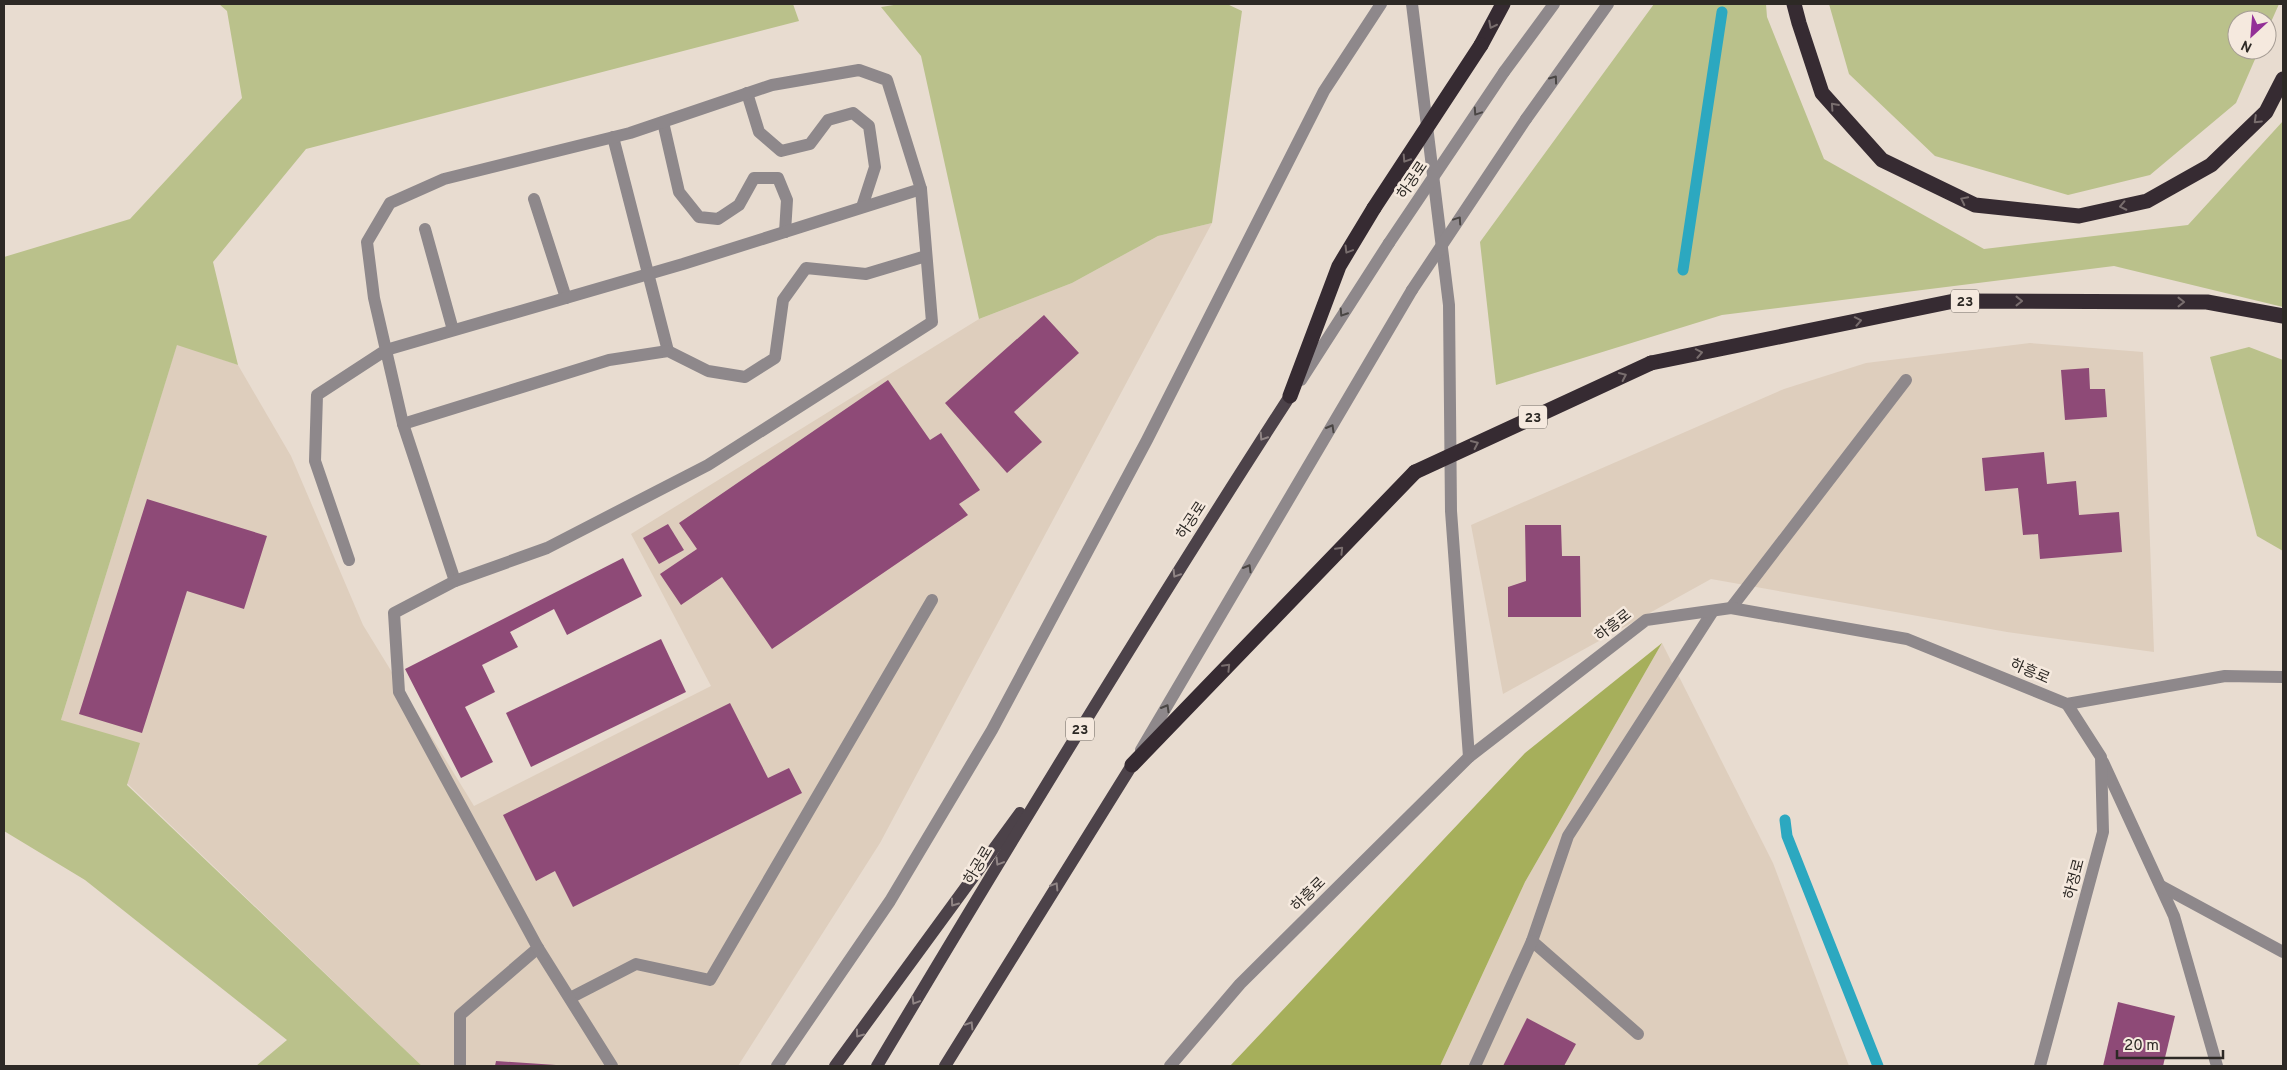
<svg xmlns="http://www.w3.org/2000/svg" width="2287" height="1070" font-family="Overpass,'Noto Sans KR',sans-serif">
<style>
.built{fill:#decebd}
.green{fill:#bac18b}
.forest{fill:#a6af5b}
.lines{fill:none;stroke-linecap:round;stroke-linejoin:round}
.stream{stroke:#2ca8c0;stroke-width:11}
.building{fill:#8e4a77}
.minor{stroke:#8e888b;stroke-width:12}
.major{stroke:#4c4249;stroke-width:12}
.highway{stroke:#362b32;stroke-width:15}
.minor-bridge{stroke:#8e888b;stroke-width:12}
.highway-bridge{stroke:#362b32;stroke-width:15}
.oneway{stroke:#796e6e}
.oneway2{stroke:#4a4644}
.oneway3{stroke:#908585}
.labels{text-anchor:middle;stroke-width:5;stroke-linejoin:round;paint-order:stroke}
.shield{fill:#f5e9de;stroke:#69635c;stroke-width:1}
.shield-label{font-size:14px;font-weight:bold;fill:#2d2925}
.street-label{font-size:15px;fill:#2d2925;stroke:#f5e9de}
</style>
<rect width="100%" height="100%" fill="#e8dcd0"/>
<!-- built -->
<g class="built">
<polygon points="1212,223 880,843 738,1066 422,1066 61,720 177,344 238,365 291,456 363,625 474,806 711,686 631,534 979,319 1072,283 1158,236"/>
<polygon points="2030,343 2143,352 2154,652 2007,632 1711,579 1503,694 1471,525 1784,389 1866,363"/>
<polygon points="1662,643 1773,863 1849,1066 1440,1066 1525,882"/>
</g>
<!-- green -->
<g class="green">
<polygon points="219,4 793,4 799,21 306,149 213,262 238,365 177,345 61,720 140,743 127,785 422,1066 256,1066 287,1040 85,880 4,831 4,257 130,219 242,98 227,11"/>
<polygon points="900,4 1227,4 1242,11 1212,223 1158,236 1072,283 979,319 921,56 881,7"/>
<polygon points="1654,4 1766,4 1767,17 1824,159 1984,249 2188,225 2283,121 2283,307 2114,266 1722,315 1496,385 1480,242"/>
<polygon points="1829,4 2279,4 2267,31 2267,20 2237,20 2237,50 2259,50 2236,103 2150,175 2068,195 1935,156 1849,74"/>
<polygon points="2249,347 2283,360 2283,551 2257,536 2210,357"/>
</g>
<!-- forest -->
<polygon class="forest" points="1662,643 1525,882 1440,1066 1230,1066 1525,753"/>
<g class="lines">
<!-- stream -->
<g class="stream">
<polyline points="1683,270 1722,12"/>
<polyline points="1785,820 1787,836 1878,1066"/>
</g>
</g>
<!-- building -->
<g class="building">
<polygon points="1044,315 1079,353 1014,412 1042,442 1007,473 945,403"/>
<polygon points="2089,368 2090,389 2105,389 2107,417 2065,420 2061,370"/>
<polygon points="888,380 930,440 941,433 980,490 959,504 968,515 772,649 722,577 681,605 660,574 697,549 679,523"/>
<polygon points="2044,452 2047,484 2076,481 2079,515 2119,512 2122,552 2040,559 2038,534 2023,535 2018,488 1985,491 1982,458"/>
<polygon points="147,499 267,536 244,609 187,591 142,733 79,714"/>
<polygon points="668,524 684,550 659,564 643,538"/>
<polygon points="1525,525 1561,525 1562,556 1580,556 1581,617 1508,617 1508,587 1526,581"/>
<polygon points="623,558 642,596 567,635 554,609 510,632 518,647 482,665 495,692 465,707 493,762 461,778 405,669"/>
<polygon points="661,639 686,692 531,767 506,713"/>
<polygon points="730,703 768,778 789,768 802,793 573,907 555,871 536,881 503,815"/>
<polygon points="2118,1002 2175,1016 2163,1066 2103,1066"/>
<polygon points="1527,1018 1576,1044 1564,1066 1503,1066"/>
<polygon points="496,1061 556,1065 556,1066 495,1066"/>
</g>
<g class="lines">
<!-- minor -->
<g class="minor">
<polyline points="1412,4 1449,305 1451,511 1469,757"/>
<polyline points="1504,72 1554,4"/>
<polyline points="747,93 759,132 781,151 810,144 828,120 853,113 869,126 875,167 862,207"/>
<polyline points="1526,119 1608,4"/>
<polyline points="663,122 679,192 699,217 718,219 739,205 754,178 778,178 787,200 785,232"/>
<polyline points="613,137 668,351"/>
<polyline points="534,199 566,298"/>
<polyline points="425,229 453,330"/>
<polyline points="1301,380 1389,243"/>
<polyline points="403,424 609,360 668,351 708,371 745,377 775,358 783,300 806,268 866,274 926,256"/>
<polyline points="349,560 315,461 317,395 386,350 683,264 921,189 887,80 859,70 772,85 630,133 444,179 390,203 367,242 374,298 403,424 455,581"/>
<polyline points="1731,608 1906,380"/>
<polyline points="1141,750 1412,290"/>
<polyline points="2103,762 2174,916 2217,1066"/>
<polyline points="2161,886 2283,952"/>
<polyline points="570,998 636,964 710,980 932,600"/>
<polyline points="1638,1034 1532,941 1568,836 1713,611"/>
<polyline points="460,1066 460,1015 538,948"/>
<polyline points="612,1066 538,948 399,692 394,613 455,581 547,548 708,465 932,322 921,189"/>
<polyline points="777,1066 890,901 992,730 1147,440 1324,91 1381,4"/>
<polyline points="1170,1066 1240,984 1469,757 1646,620 1731,608 1907,639 2067,704 2225,676 2283,677"/>
<polyline points="1475,1066 1532,941"/>
<polyline points="2040,1066 2103,832 2101,757 2067,704"/>
</g>
<!-- major -->
<g class="major">
<polyline points="835,1066 1020,813"/>
<path d="M 877,1066 C 1011,841 1147,617 1290,396"/>
<polyline points="945,1066 1132,765"/>
</g>
<!-- highway -->
<g class="highway">
<polyline points="1794,4 1799,23 1822,93 1882,160 1975,205 2079,216 2147,201 2211,165 2266,112 2283,79"/>
<polyline points="1481,45 1503,4"/>
<polyline points="1651,363 1954,301 2207,302 2283,316"/>
<polyline points="1290,396 1339,266 1374,208"/>
<polyline points="1132,765 1415,472"/>
</g>
<!-- minor-bridge -->
<g class="minor-bridge">
<polyline points="1389,243 1504,72"/>
<polyline points="1412,290 1526,119"/>
</g>
<!-- highway-bridge -->
<g class="highway-bridge">
<polyline points="1374,208 1481,45"/>
<polyline points="1415,472 1651,363"/>
</g>
</g>
<!-- one-way arrows -->
<defs><path id="oneway-chevron" d="M-2-3.5L2.5 0L-2 3.5" fill="none" stroke-width="1.6" stroke-linecap="round" stroke-linejoin="round" transform="scale(1.25)"/></defs>
<g class="oneway">
<use href="#oneway-chevron" transform="translate(1492 25) rotate(117)"/>
<use href="#oneway-chevron" transform="translate(1834 106) rotate(-132)"/>
<use href="#oneway-chevron" transform="translate(2257 120) rotate(136)"/>
<use href="#oneway-chevron" transform="translate(1406 159) rotate(123)"/>
<use href="#oneway-chevron" transform="translate(1964 200) rotate(-154)"/>
<use href="#oneway-chevron" transform="translate(2123 206) rotate(168)"/>
<use href="#oneway-chevron" transform="translate(1348 250) rotate(121)"/>
<use href="#oneway-chevron" transform="translate(2019 301)"/>
<use href="#oneway-chevron" transform="translate(2181 302)"/>
<use href="#oneway-chevron" transform="translate(1858 321) rotate(-11)"/>
<use href="#oneway-chevron" transform="translate(1699 353) rotate(-11)"/>
<use href="#oneway-chevron" transform="translate(1623 376) rotate(-25)"/>
<use href="#oneway-chevron" transform="translate(1475 444) rotate(-25)"/>
<use href="#oneway-chevron" transform="translate(1340 550) rotate(-46)"/>
<use href="#oneway-chevron" transform="translate(1227 667) rotate(-46)"/>
</g>
<g class="oneway2">
<use href="#oneway-chevron" transform="translate(1554 79) rotate(-54)"/>
<use href="#oneway-chevron" transform="translate(1477 112) rotate(124)"/>
<use href="#oneway-chevron" transform="translate(1458 220) rotate(-56)"/>
<use href="#oneway-chevron" transform="translate(1343 313) rotate(123)"/>
<use href="#oneway-chevron" transform="translate(1331 428) rotate(-60)"/>
<use href="#oneway-chevron" transform="translate(1248 568) rotate(-60)"/>
<use href="#oneway-chevron" transform="translate(1166 708) rotate(-60)"/>
</g>
<g class="oneway3">
<use href="#oneway-chevron" transform="translate(1263 437) rotate(123)"/>
<use href="#oneway-chevron" transform="translate(1176 574) rotate(122)"/>
<use href="#oneway-chevron" transform="translate(999 862) rotate(121)"/>
<use href="#oneway-chevron" transform="translate(1055 886) rotate(-58)"/>
<use href="#oneway-chevron" transform="translate(954 903) rotate(126)"/>
<use href="#oneway-chevron" transform="translate(915 1001) rotate(121)"/>
<use href="#oneway-chevron" transform="translate(970 1025) rotate(-58)"/>
<use href="#oneway-chevron" transform="translate(859 1034) rotate(126)"/>
</g>
<g class="labels">
<!-- shield labels -->
<g class="shield">
<rect x="1951" y="289.5" width="28" height="23" rx="4"/>
<rect x="1519" y="405.5" width="28" height="23" rx="4"/>
<rect x="1066" y="717.5" width="28" height="23" rx="4"/>
</g>
<g class="shield-label">
<text x="1965" y="306">23</text>
<text x="1533" y="422">23</text>
<text x="1080" y="734">23</text>
</g>
<!-- street labels -->
<g class="street-label">
<text transform="translate(1412 180) rotate(-56)" y="5">하공로</text>
<text transform="translate(1191 520) rotate(-57)" y="5">하공로</text>
<text transform="translate(1613 625) rotate(-38)" y="5">하흥로</text>
<text transform="translate(2030 671) rotate(23)" y="5">하흥로</text>
<text transform="translate(978 865) rotate(-59)" y="5">하공로</text>
<text transform="translate(2074 879) rotate(-75)" y="5">하정로</text>
<text transform="translate(1308 894) rotate(-45)" y="5">하흥로</text>
</g>
</g>
<!-- border -->
<rect width="2287" height="1070" fill="none" stroke="#2d2925" stroke-width="10"/>
<!-- north arrow -->
<g transform="translate(2252 35) rotate(206)"><circle r="24" fill="#f5e9de" stroke="#a59c94"/>
<path d="M0-4L9 19L0 12L-9 19Z" fill="#933097"/>
<text y="-8" font-size="14" font-weight="bold" text-anchor="middle" fill="#2d2925">N</text>
</g>
<!-- scale -->
<path d="M2117 1050v8h106v-8" fill="none" stroke="#2d2925" stroke-width="2.5"/>
<text x="2124" y="1050" font-size="15" fill="#2d2925" stroke="#f5e9de" stroke-width="4" paint-order="stroke">20 m</text>
</svg>
